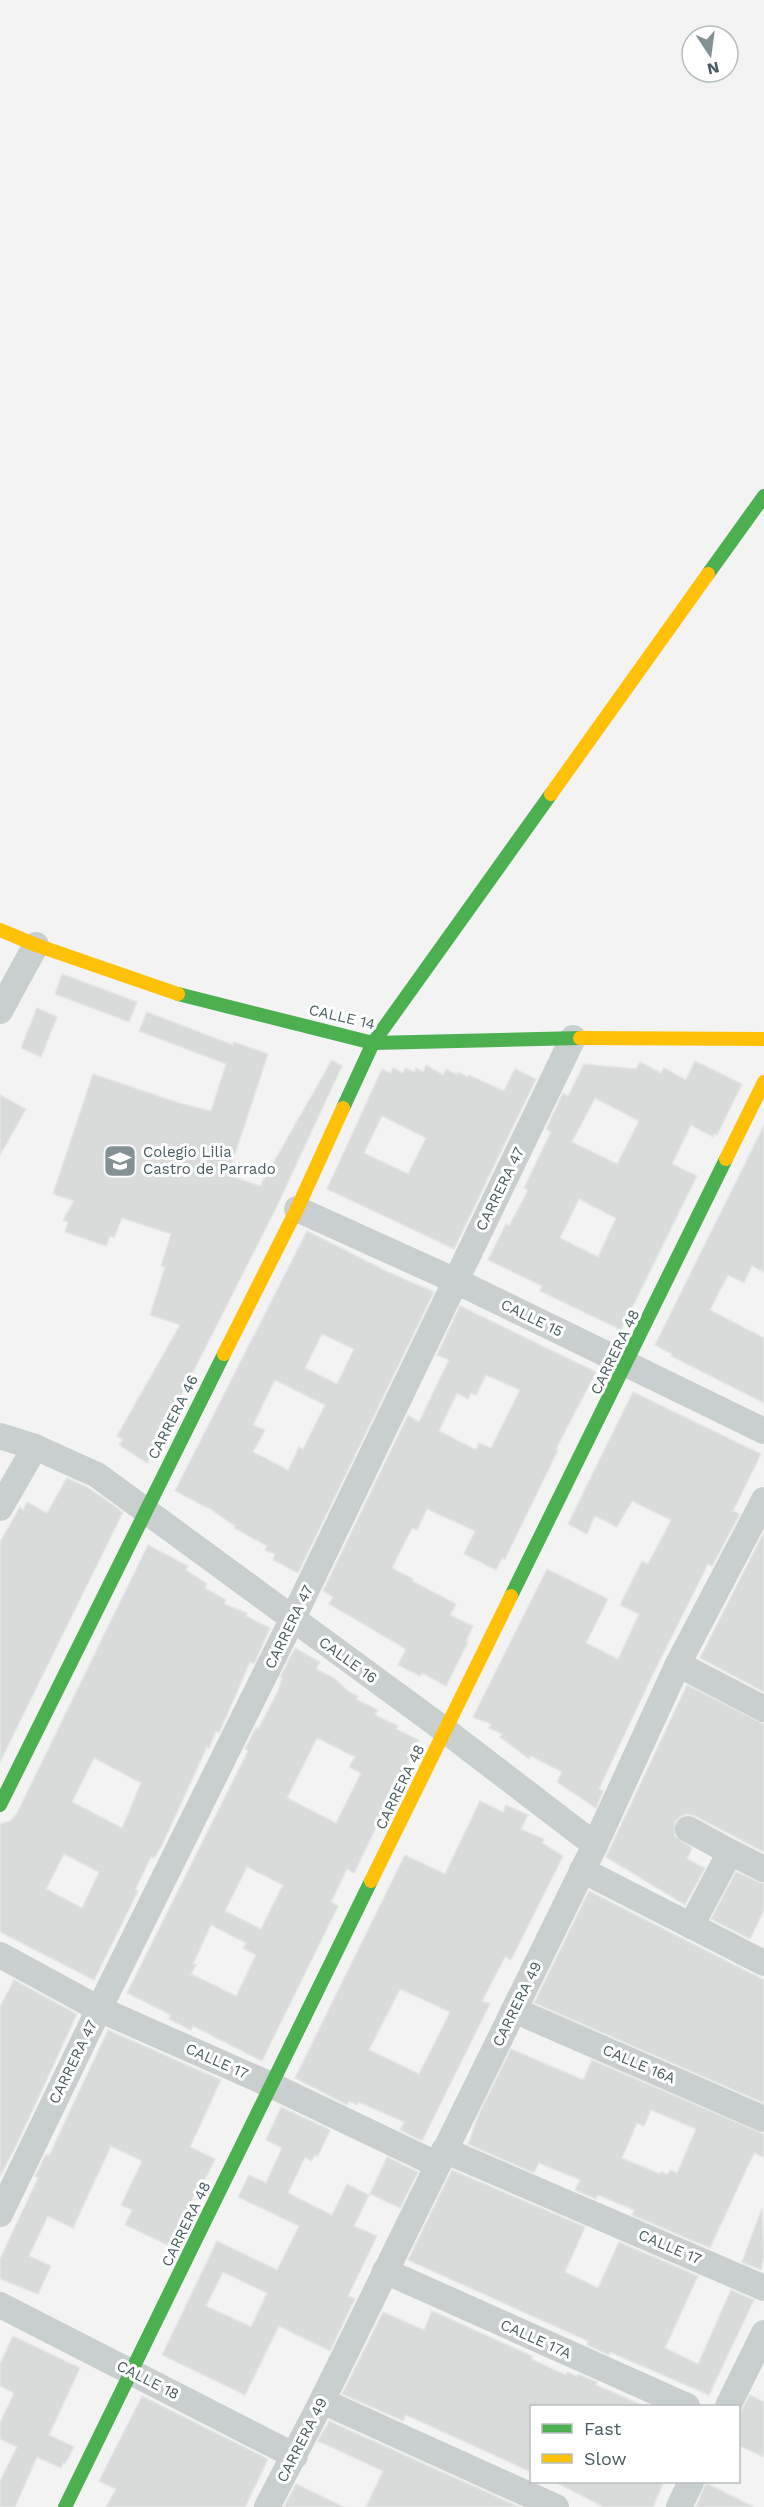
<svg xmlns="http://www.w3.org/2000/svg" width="764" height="2507" font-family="'Work Sans',sans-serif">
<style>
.building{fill:#d9dbdb;stroke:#e4e5e5;stroke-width:1.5;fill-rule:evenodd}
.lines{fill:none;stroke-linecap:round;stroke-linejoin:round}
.street{stroke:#c9cecf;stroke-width:26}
.fast{stroke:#4caf50;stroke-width:14}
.slow{stroke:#ffc107;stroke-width:14}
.labels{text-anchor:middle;stroke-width:6;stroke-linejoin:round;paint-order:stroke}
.street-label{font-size:15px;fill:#485c61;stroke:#fff}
.poi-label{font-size:15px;fill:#485c61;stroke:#fff;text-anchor:start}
</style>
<rect width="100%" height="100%" fill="#f3f3f3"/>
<!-- building -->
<g class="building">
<polygon points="62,974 137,1002 129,1022 55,994"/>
<polygon points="37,1008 57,1017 41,1057 21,1048"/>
<polygon points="147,1012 233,1045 234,1042 268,1054 228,1175 260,1186 332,1060 342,1066 276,1208 147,1463 119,1445 123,1439 117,1436 180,1325 150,1315 165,1267 161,1266 171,1234 122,1218 114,1238 110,1236 106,1246 65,1232 68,1222 63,1220 74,1201 53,1194 93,1074 179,1103 211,1111 226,1064 139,1031"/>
<path d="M 695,1061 L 742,1084 L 717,1135 L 714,1134 L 713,1137 L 691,1125 L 672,1164 L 697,1176 L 621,1330 L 540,1291 L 542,1286 L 488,1260 L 506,1224 L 509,1226 L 528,1190 L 524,1188 L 551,1132 L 546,1129 L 563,1093 L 568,1096 L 584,1064 L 636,1069 L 640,1062 L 661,1073 L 664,1068 L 686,1080 ZM 595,1098 L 639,1121 L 617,1164 L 572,1142 ZM 579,1199 L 616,1218 L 598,1257 L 560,1238 Z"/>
<path d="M 426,1065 L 443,1075 L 446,1069 L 457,1075 L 458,1072 L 468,1077 L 469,1075 L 504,1091 L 515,1069 L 536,1079 L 454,1249 L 327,1189 L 382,1069 L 390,1073 L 393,1068 L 403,1073 L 405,1068 L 415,1072 L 416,1068 L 423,1072 ZM 382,1116 L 426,1138 L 408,1174 L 364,1153 Z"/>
<polygon points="0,1095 26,1109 0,1155"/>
<polygon points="764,1125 764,1272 752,1266 744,1283 728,1275 710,1310 764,1338 764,1403 671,1356 672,1354 655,1345"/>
<path d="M 307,1231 L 388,1272 L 434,1292 L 298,1573 L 273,1560 L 275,1554 L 265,1550 L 267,1546 L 234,1528 L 235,1526 L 210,1509 L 175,1491 ZM 322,1334 L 354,1349 L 337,1384 L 305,1368 ZM 275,1380 L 325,1405 L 303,1449 L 299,1447 L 288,1470 L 253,1452 L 265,1430 L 253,1425 Z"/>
<path d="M 460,1306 L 596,1372 L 556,1449 L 558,1450 L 505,1559 L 502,1558 L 496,1570 L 464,1554 L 475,1531 L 427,1509 L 417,1530 L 412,1528 L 392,1568 L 413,1579 L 412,1581 L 456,1604 L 450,1615 L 473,1626 L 466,1641 L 468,1642 L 446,1686 L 422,1673 L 420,1676 L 398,1665 L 406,1649 L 329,1604 L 333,1597 L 323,1591 L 408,1415 L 419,1422 L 449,1360 L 437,1355 ZM 486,1375 L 520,1390 L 491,1448 L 479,1443 L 476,1450 L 439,1431 L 457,1393 L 468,1399 L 471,1393 L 476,1395 Z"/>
<polygon points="633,1392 761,1454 733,1511 740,1514 712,1566 708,1564 652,1676 599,1789 603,1791 596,1808 557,1782 562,1772 531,1756 529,1759 500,1737 502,1734 489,1728 491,1724 473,1717 547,1569 608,1599 586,1643 618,1659 639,1614 620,1605 642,1561 648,1564 671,1520 632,1501 617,1527 595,1516 587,1534 568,1524"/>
<polygon points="67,1478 87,1487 123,1512 0,1762 0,1542 20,1507 23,1510 27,1502 47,1513"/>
<polygon points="764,1532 764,1692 700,1658"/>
<path d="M 148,1545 L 188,1566 L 186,1570 L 207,1584 L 205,1588 L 226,1600 L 224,1604 L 247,1613 L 246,1616 L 270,1628 L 254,1664 L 250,1662 L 219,1733 L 216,1731 L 209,1748 L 207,1747 L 161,1847 L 154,1858 L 151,1857 L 135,1890 L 138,1891 L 94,1980 L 0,1932 L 0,1824 L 10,1821 L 17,1813 ZM 94,1758 L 141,1783 L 122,1828 L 72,1802 ZM 64,1854 L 99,1872 L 82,1908 L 46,1889 Z"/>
<path d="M 295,1648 L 320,1662 L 316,1669 L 334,1678 L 348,1691 L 358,1696 L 356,1699 L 378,1710 L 375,1715 L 398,1726 L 396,1729 L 419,1740 L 354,1873 L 347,1869 L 331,1902 L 338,1906 L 262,2061 L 193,2026 L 191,2030 L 169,2019 L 171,2015 L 127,1993 L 248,1751 L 245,1749 L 256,1727 L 258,1729 L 278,1691 L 282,1678 L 280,1677 ZM 317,1738 L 355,1757 L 349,1767 L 361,1773 L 336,1823 L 287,1798 ZM 247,1867 L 283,1885 L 261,1929 L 225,1911 ZM 211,1925 L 246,1943 L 243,1948 L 256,1955 L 236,1996 L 191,1974 L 196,1965 L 193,1964 Z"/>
<polygon points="687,1685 764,1724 764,1852 695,1816 687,1814 680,1817 675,1822 675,1836 692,1848 687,1859 705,1868 685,1905 606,1857"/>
<path d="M 480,1801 L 503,1812 L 506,1805 L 528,1815 L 521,1829 L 544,1839 L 542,1843 L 563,1856 L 511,1960 L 505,1957 L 482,2001 L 490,2004 L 422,2141 L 400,2130 L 404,2122 L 359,2102 L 357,2105 L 349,2101 L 347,2105 L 295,2078 L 405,1855 L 445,1874 ZM 400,1989 L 450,2012 L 419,2074 L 369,2050 Z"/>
<polygon points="736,1872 764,1884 764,1910 750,1939 711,1919"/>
<polygon points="589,1891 764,1980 764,2103 534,2003"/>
<polygon points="14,1980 77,2014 17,2144 0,2176 0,2007"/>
<polygon points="108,2030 221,2080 190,2147 215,2159 204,2181 201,2179 172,2247 125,2225 132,2210 121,2205 142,2161 111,2146 73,2228 48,2216 29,2256 51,2266 38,2294 0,2279 0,2259 38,2178 35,2176 46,2154 49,2156"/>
<path d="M 511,2049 L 583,2080 L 592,2060 L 764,2134 L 764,2157 L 754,2153 L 710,2248 L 632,2215 L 634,2210 L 598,2195 L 596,2199 L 575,2190 L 580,2180 L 539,2163 L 534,2173 L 468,2144 L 479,2114 ZM 651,2110 L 696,2129 L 677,2173 L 670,2170 L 668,2174 L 661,2172 L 660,2174 L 622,2158 L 637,2123 L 644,2126 Z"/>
<path d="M 281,2107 L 330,2130 L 318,2156 L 315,2155 L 311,2161 L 305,2157 L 288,2193 L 332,2215 L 347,2184 L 369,2195 L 354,2226 L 377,2236 L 348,2296 L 355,2299 L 330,2351 L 279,2326 L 245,2395 L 162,2355 L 217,2241 L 277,2270 L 299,2226 L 238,2197 L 249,2175 L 266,2183 L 282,2148 L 266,2140 ZM 223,2272 L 267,2293 L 251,2327 L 206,2306 Z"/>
<polygon points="387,2157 418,2172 400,2208 370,2194"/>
<polygon points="452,2170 585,2227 565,2272 598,2288 619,2242 698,2276 665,2348 698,2364 731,2290 754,2300 709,2395 610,2352 609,2355 587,2345 588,2341 408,2260"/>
<polygon points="762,2208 764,2257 761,2270 742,2262"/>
<polygon points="432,2311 532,2356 531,2359 566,2375 567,2372 577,2376 578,2374 597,2382 596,2385 644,2406 531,2406 531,2472 406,2415 403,2421 342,2394 383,2312 424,2330"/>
<polygon points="13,2336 80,2368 49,2435 74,2447 65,2464 63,2463 61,2468 37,2457 15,2507 0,2507 0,2481 17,2447 0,2439 0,2423 14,2393 0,2386 0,2364"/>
<polygon points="750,2395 764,2402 764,2457 738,2445 738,2416"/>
<polygon points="142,2396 268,2459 245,2507 106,2507 116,2489 99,2481"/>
<polygon points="329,2421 482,2490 519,2507 366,2507 383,2471 318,2441"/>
<polygon points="553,2481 664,2481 653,2507 604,2507"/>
<polygon points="706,2483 754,2507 696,2507"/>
<polygon points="296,2484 344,2507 284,2507"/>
</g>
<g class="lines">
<!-- street -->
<g class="street">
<polyline points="0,1011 36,945"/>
<polyline points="297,1209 456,1281 764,1431"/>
<polyline points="0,1436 35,1447 97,1475 446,1731 595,1845"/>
<polyline points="0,1508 35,1447"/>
<polyline points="678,1664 764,1709"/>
<polyline points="688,1829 730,1852 691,1926"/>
<polyline points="730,1852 764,1869"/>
<polyline points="582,1870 764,1963"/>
<polyline points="0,1955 99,2009 271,2085 436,2164"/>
<polyline points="514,2010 764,2119"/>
<polyline points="444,2150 764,2288"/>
<polyline points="0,2214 99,2009 292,1620 573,1038"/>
<polyline points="385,2271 687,2406"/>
<polyline points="0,2305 295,2456"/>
<polyline points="322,2401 556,2507"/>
<polyline points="728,2406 764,2333"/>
<polyline points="267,2507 322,2401 595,1845 678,1664 764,1500"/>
<polyline points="679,2507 691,2482"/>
</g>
<!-- fast -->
<g class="fast">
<polyline points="708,574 764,496"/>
<polyline points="178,994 373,1043 580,1038"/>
<polyline points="343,1108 373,1043 551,794"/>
<polyline points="511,1596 726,1159"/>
<polyline points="0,1805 224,1354"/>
<polyline points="65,2507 371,1881"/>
</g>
<!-- slow -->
<g class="slow">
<polyline points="551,794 708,574"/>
<polyline points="0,930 36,945 178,994"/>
<polyline points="580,1038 764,1039"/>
<polyline points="726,1159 764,1082"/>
<polyline points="224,1354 297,1209 343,1108"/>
<polyline points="371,1881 511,1596"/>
</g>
</g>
<!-- icons -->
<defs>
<symbol id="university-square" viewBox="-11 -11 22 22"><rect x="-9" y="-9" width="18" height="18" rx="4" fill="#849194" stroke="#fff"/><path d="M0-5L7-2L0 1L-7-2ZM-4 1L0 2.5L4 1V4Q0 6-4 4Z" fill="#fff"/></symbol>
</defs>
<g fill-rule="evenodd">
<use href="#university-square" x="101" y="1142" width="38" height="38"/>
</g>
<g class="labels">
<!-- street labels -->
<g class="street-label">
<text transform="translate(342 1017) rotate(13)" y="5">CALLE 14</text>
<text transform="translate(500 1189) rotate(-64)" y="5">CARRERA 47</text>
<text transform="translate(532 1318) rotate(26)" y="5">CALLE 15</text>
<text transform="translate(615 1352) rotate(-64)" y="5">CARRERA 48</text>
<text transform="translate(173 1417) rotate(-63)" y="5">CARRERA 46</text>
<text transform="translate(289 1627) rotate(-64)" y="5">CARRERA 47</text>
<text transform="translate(348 1660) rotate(36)" y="5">CALLE 16</text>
<text transform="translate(400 1787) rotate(-64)" y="5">CARRERA 48</text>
<text transform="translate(517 2004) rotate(-64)" y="5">CARRERA 49</text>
<text transform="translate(217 2061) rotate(24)" y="5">CALLE 17</text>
<text transform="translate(73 2062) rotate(-64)" y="5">CARRERA 47</text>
<text transform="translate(639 2064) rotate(23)" y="5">CALLE 16A</text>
<text transform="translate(186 2224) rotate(-64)" y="5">CARRERA 48</text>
<text transform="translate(670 2247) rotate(23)" y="5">CALLE 17</text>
<text transform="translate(536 2339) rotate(24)" y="5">CALLE 17A</text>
<text transform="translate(148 2380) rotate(27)" y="5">CALLE 18</text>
<text transform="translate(302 2440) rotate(-63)" y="5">CARRERA 49</text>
</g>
<!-- poi labels -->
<g class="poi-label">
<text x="143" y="1157">Colegio Lilia<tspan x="143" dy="17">Castro de Parrado</tspan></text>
</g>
</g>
<!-- legend -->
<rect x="530" y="2405" width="210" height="78" fill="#ffffff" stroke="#b6bec0" stroke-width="1.5"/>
<rect x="542" y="2424" width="30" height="9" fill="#4caf50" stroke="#b6bec0" stroke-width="1.5"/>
<text x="584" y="2435" font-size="18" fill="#485c61">Fast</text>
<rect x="542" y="2454" width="30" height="9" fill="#ffc107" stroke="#b6bec0" stroke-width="1.5"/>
<text x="584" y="2465" font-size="18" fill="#485c61">Slow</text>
<!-- north arrow -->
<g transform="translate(710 54) rotate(167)"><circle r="28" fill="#ffffff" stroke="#b6bec0" stroke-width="1.5"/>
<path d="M0-4.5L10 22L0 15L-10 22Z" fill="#849194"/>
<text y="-9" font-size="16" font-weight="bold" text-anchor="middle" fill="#485c61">N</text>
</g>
</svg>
